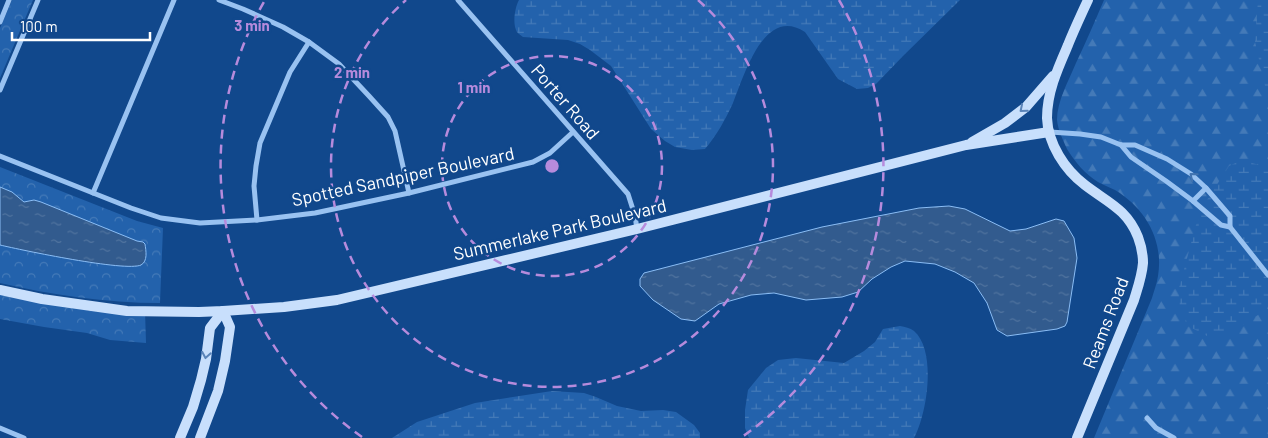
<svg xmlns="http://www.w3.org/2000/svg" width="1268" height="438" font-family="Barlow,sans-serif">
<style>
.forest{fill:url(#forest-firs)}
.wetland{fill:url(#wetland-marsh)}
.park{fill:url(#park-crowns)}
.water{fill:url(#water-ripples);stroke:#8abdf5}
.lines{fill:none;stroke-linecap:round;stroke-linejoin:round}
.minor{stroke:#99c2f1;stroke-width:5}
.secondary{stroke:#c8dffc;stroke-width:10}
.oneway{stroke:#5a84b9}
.oneway2{stroke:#4173af}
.ring{fill:none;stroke:#b68bdc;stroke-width:2.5;stroke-dasharray:9 6}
.labels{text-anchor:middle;stroke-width:5;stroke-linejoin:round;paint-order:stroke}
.street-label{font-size:18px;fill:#fff;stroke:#11488c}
.centre{fill:#b68bdc;stroke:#11488c;stroke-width:2.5}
.ring-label{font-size:15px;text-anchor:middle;font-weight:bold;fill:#b68bdc;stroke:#11488c;stroke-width:5;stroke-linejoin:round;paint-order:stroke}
</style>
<defs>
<pattern id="forest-firs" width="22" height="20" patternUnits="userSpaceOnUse" patternTransform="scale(1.25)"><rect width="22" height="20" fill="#2362ac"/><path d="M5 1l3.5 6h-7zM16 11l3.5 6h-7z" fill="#447ab8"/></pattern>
<pattern id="wetland-marsh" width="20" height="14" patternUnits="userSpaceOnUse" patternTransform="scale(1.25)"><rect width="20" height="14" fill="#2362ac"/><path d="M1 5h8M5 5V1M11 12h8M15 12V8" fill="none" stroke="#447ab8"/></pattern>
<pattern id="park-crowns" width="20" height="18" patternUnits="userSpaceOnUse" patternTransform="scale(1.25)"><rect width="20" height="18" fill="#2362ac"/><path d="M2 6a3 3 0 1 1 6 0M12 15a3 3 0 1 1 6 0" fill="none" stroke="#447ab8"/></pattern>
<pattern id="water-ripples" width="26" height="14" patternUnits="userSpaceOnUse" patternTransform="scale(1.25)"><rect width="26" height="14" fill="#325b8e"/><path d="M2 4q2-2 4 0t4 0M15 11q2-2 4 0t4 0" fill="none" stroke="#51749f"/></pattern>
</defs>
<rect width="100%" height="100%" fill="#11488c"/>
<!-- forest -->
<path class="forest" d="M 1104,0 L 1268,0 L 1268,438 L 1094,438 L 1152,298 C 1154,291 1157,283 1158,276 C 1164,240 1145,208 1115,190 C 1109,187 1103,185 1098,182 C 1085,174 1075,162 1067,149 C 1063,140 1058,130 1057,120 C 1057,101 1069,80 1076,63 C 1086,42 1095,21 1104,0 Z"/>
<!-- wetland -->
<g class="wetland">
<path d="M 519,0 L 960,0 L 903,56 L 876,84 L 868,88 L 857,89 L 838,79 L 805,32 C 764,5 744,76 733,103 C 725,120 717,135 705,149 L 692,150 L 675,147 L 665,141 L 651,129 L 611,66 L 590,50 L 580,44 L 568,40 L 523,37 C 521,35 518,34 517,32 C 512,24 515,7 519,0 Z"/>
<polygon points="1258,0 1268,0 1268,94 1266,90 1255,42"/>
<polygon points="1242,160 1259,165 1268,171 1268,302 1264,311 1229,334 1209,337 1188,326 1180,310 1179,288 1196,225 1207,200 1229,166"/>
<path d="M 900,326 C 905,327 910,328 914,331 C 937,351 927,414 914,438 L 749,438 L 745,428 L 745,410 L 748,390 L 766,368 L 778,360 L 796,358 L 844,363 L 864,351 L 875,342 L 883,329 Z"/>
<polygon points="552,391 584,393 596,397 617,406 641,411 663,410 676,412 694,425 700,433 700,438 392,438 417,422 475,403"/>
</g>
<!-- park -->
<g class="park">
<polygon points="12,0 33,0 0,78 0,28"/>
<path d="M 0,167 L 137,221 L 163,228 L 160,303 C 106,303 52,295 0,283 Z"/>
<polygon points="0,290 145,311 146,343 110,340 87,333 44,327 0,319"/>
</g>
<!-- water -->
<g class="water">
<path d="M 0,187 L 12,192 L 24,202 L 34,200 L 41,202 L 137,241 L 143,242 L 145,244 C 146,251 148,261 141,265 C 126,272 21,250 0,245 Z"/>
<polygon points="949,206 965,209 1010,231 1026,229 1056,219 1064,221 1074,238 1077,258 1067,322 1065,326 1057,329 1007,336 997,330 987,303 974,283 955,272 935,264 905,261 891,267 872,279 858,292 842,297 806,300 774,293 751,295 719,304 695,321 681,319 653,300 640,286 640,279 644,273 822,227 919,208"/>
</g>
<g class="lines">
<!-- minor -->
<g class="minor">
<polyline points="219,0 243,9 283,27 309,42 339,64 369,96 388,117 395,131 409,193"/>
<polyline points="458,0 628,194 635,216 637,229"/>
<polyline points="0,22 9,0"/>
<polyline points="0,90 38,0"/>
<polyline points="1050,132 1080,134 1101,137 1121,145 1135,145 1167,159 1191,174 1206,188 1230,216 1230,227 1268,275"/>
<polyline points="1121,145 1131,157 1166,181 1193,201 1221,225 1230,227"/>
<polyline points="0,156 131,208 161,218 200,223 257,220 315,213 409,193 533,162 550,153 573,132"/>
<polyline points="93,193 174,0"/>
<polyline points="1193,201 1206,188"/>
<polyline points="257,220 254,186 256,166 260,143 290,72 309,42"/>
<polyline points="1147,418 1156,428 1174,438"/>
<polyline points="0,428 24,438"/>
</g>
<!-- secondary -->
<g class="secondary">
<polyline points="972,142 1005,123 1026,107 1053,76"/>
<polyline points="0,290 42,299 127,311 199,312 223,311 284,307 337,300 637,229 966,145 1049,132"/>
<polyline points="180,438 193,407 201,380 206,359 210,328 223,311"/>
<polyline points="200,438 218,391 225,361 230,327 223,311"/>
<path d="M 1077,438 L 1134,300 C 1138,287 1142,276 1143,263 C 1143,254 1141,245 1138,237 C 1127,209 1107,202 1085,185 C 1065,170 1048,144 1047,118 C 1047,92 1058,68 1068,45 C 1074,30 1081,15 1088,0"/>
</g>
</g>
<!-- one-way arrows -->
<defs><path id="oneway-chevron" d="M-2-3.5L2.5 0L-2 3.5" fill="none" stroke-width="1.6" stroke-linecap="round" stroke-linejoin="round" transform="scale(1.25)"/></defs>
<g class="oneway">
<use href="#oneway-chevron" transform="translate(1023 109) rotate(140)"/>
<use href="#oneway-chevron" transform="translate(206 355) rotate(100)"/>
</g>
<use class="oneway2" href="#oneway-chevron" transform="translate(1193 176) rotate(-141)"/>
<!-- distance rings -->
<g class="ring">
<circle cx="552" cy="166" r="110"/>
<path d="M698 0A221 221 0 1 1 406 0"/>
<path d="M362 437A331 331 0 0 1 265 0M839 0A331 331 0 0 1 742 437"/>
</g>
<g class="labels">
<!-- street labels -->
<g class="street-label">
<text transform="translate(565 102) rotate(49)" y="6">Porter Road</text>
<text transform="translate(403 177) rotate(-12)" y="6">Spotted Sandpiper Boulevard</text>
<text transform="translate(560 230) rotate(-13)" y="6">Summerlake Park Boulevard</text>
<text transform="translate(1106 323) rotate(-69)" y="6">Reams Road</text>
</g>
</g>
<circle cx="552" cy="166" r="8" class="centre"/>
<g class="ring-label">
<text x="252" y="31">3 min</text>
<text x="352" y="78">2 min</text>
<text x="474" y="93">1 min</text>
</g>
<!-- scale -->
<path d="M12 32v8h138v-8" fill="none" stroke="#ffffff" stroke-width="2.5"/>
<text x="20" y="32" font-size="15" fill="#ffffff" stroke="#11488c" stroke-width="4" paint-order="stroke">100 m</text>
</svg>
